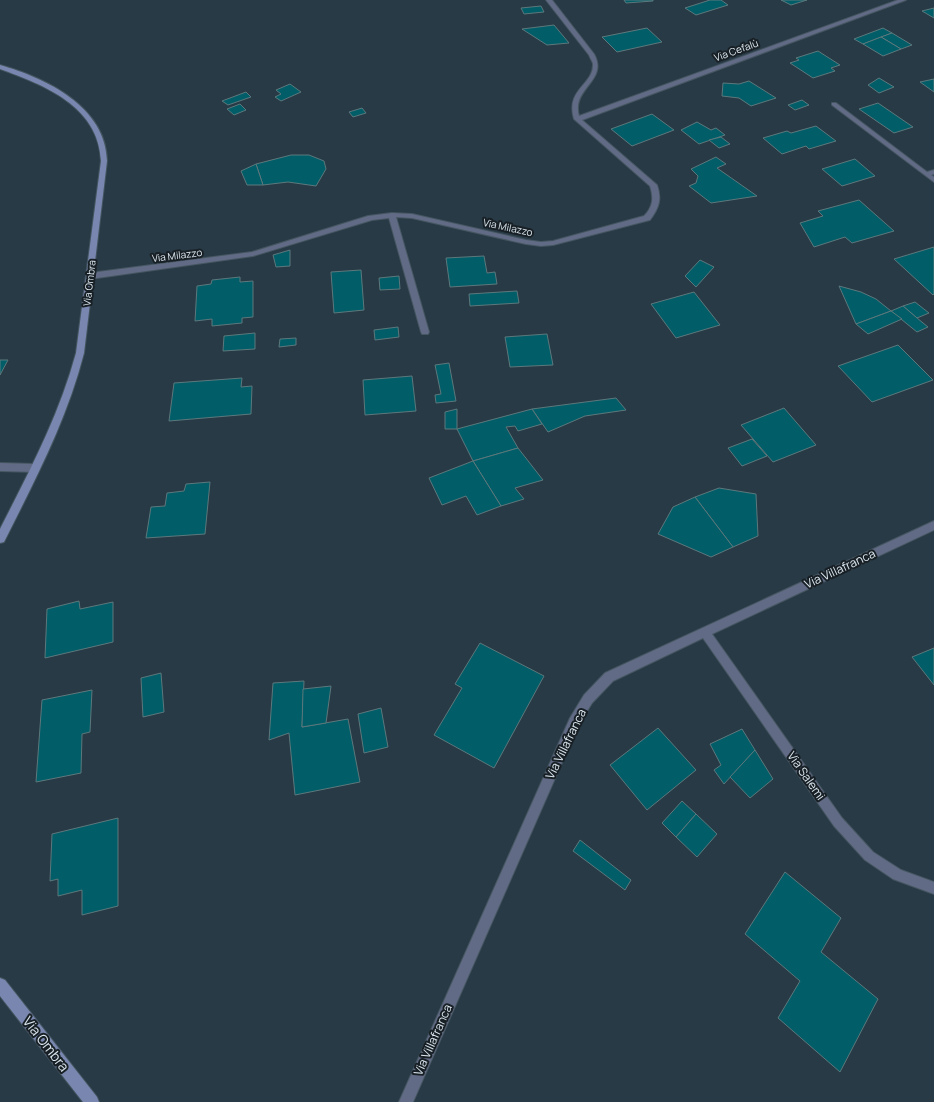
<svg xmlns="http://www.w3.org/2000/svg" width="934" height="1102" font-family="Manrope,sans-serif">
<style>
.building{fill:#015e69;stroke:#5c787c}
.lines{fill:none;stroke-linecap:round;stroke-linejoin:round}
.minor-casing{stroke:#455661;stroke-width:2}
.tertiary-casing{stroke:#455661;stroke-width:2}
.secondary-casing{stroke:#455661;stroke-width:2}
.minor{fill:#626b85;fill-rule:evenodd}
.tertiary{fill:#626b85;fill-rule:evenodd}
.secondary{fill:#7987b0;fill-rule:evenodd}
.labels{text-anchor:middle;stroke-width:4;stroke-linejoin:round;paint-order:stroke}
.far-street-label{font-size:10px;fill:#dbe6ee;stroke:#182026}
.street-label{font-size:12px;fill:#dbe6ee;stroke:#182026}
.near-street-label{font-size:14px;fill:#dbe6ee;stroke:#182026}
</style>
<rect width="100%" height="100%" fill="#283a46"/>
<!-- building -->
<g class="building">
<polygon points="624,0 653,0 653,1 626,3"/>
<polygon points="710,0 721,0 728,5 696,15 685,8"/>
<polygon points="781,0 807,0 791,5"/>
<polygon points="541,6 544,12 524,14 521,8"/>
<polygon points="934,8 934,18 922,11"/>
<polygon points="554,25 569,43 547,45 522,29"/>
<polygon points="647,28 662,42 617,52 602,37"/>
<polygon points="883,28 892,33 863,44 854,39"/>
<polygon points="892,33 912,45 901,49 881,37"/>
<polygon points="881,37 901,49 883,56 863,44"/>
<polygon points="818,51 840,65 831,68 835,71 813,78 790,63 799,60 796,58"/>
<polygon points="879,78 894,87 879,93 868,85"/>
<polygon points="934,79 934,92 920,82"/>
<polygon points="749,81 776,98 751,106 739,98 722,96 723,83 739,84"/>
<polygon points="290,84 301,92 281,101 275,97 281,94 276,90"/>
<polygon points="246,92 251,97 228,105 222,101"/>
<polygon points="802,100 809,105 795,110 788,105"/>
<polygon points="878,103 913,127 894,133 859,109"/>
<polygon points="240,104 246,110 234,115 227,109"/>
<polygon points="362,108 366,113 353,117 349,112"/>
<polygon points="652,114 674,130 632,146 611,129"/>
<polygon points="697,122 711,130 716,128 725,135 699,144 681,130"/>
<polygon points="816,126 836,141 809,149 806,146 782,154 763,138 787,131 791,133"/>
<polygon points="721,137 730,144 719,148 709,140"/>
<polygon points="291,155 309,155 324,161 326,169 316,186 288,182 263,185 256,164"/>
<polygon points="716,157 726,164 717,168 757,196 711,203 689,186 696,183 698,176 691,169"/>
<polygon points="855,159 875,176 842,186 822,169"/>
<polygon points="256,164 263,185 247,185 241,171"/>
<polygon points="859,200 894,231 852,243 845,237 814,247 800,223 823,216 818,211"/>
<polygon points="934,247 934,294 933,295 894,259"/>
<polygon points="290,250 290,266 276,267 273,255"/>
<polygon points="484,256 487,273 495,272 497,284 450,287 446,258"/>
<polygon points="700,260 714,267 696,287 685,276"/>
<polygon points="361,270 364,310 334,313 331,272"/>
<polygon points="399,276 400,289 380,290 379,278"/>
<polygon points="240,277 240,282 253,281 253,317 242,318 242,323 212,326 212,319 195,321 197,286 211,284 212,280"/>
<polygon points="839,286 861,292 876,299 891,311 856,324"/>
<polygon points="517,291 519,303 470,306 469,294"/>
<polygon points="694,292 720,325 676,338 651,304"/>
<polygon points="915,302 929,313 917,318 903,306"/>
<polygon points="903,306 917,318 928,327 917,332 891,311"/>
<polygon points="891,311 902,319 868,334 856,324"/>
<polygon points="398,327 399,337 375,340 374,330"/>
<polygon points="255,333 255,349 223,351 224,336"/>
<polygon points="547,334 553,365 510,367 505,337"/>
<polygon points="296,338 296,345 279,347 280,339"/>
<polygon points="898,345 933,380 872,402 838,366"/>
<polygon points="0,360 8,360 0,375"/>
<polygon points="449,363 456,401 436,403 435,395 441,394 435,365"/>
<polygon points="412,376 416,411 365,415 363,380"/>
<polygon points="242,378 241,387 252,386 251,414 169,421 174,383"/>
<polygon points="616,398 626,410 585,416 548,432 532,409"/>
<polygon points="784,408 816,445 773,462 741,425"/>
<polygon points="457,409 457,429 445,429 445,412"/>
<polygon points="532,409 542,424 518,431 515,426 506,427 518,448 473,461 457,429"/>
<polygon points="752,439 767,456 742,466 728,448"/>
<polygon points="518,448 543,480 515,488 524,499 501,506 473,461"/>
<polygon points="473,461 501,506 477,515 466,496 442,505 429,478"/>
<polygon points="210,482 205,534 146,538 151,507 165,506 167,493 184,491 186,484"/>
<polygon points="719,488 756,494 758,536 733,547 695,497"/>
<polygon points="695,497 733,547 711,557 658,534 673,507"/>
<polygon points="79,601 80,609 113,602 113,642 45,658 47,609"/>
<polygon points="480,643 544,676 494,768 434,735 462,688 455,684"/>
<polygon points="934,648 934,685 912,657"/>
<polygon points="161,673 164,712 143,717 141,678"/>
<polygon points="304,681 302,727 348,719 360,782 295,795 289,733 269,740 273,683"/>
<polygon points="331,686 326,723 302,727 303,689"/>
<polygon points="92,690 90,732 82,734 81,773 36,782 42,700"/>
<polygon points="381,708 388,747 364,753 358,714"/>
<polygon points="658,728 696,770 647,810 610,765"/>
<polygon points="742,729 755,750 724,784 714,770 721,765 710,744"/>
<polygon points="755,750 773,779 750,798 730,777"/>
<polygon points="682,801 696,814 676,837 662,823"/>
<polygon points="696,814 717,834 697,857 676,837"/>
<polygon points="118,818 118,906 82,915 82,890 58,896 58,879 50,881 52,834"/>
<polygon points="580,840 631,880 625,890 573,851"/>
<polygon points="785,872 841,918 821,952 878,999 840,1072 778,1018 800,981 745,934"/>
</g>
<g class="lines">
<defs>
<g id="minor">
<path d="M 546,0 L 552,0 L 594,54 C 609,81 571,88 579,116 L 898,0 L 906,0 L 582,120 L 657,185 C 662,199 659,208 650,220 L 553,245 L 541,246 L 526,244 L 412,218 L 396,217 L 429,332 L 428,334 L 422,334 L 421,332 L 389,218 L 372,220 L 253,256 L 90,279 L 86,276 L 90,273 L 252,252 L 368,216 L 392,213 L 412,214 L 526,240 L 541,242 L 553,241 L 644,216 C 653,207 654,198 650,186 L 574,119 C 565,89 594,85 593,64 C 593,62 590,58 589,55 Z"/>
<polygon points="832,103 836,103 927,172 934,170 934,174 931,175 934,177 934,182 832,105"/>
<polygon points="934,521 934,530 712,634 842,818 873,852 901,870 934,882 934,894 893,879 865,860 834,826 703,638 613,681 592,703 578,726 413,1102 399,1102 570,718 584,695 605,673"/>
</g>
<polygon id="tertiary" points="0,463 35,464 40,468 35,472 0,471"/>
<g id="secondary">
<path d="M 0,65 C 46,78 106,107 107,161 L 84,353 C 67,420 35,480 4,542 L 0,543 L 0,529 C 29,472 59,416 76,353 L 101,161 C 99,106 44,85 0,69 Z"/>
<polygon points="0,978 5,980 97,1097 99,1102 83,1102 0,996"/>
</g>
</defs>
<!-- minor casing -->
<use href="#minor" class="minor-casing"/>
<!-- tertiary casing -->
<use href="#tertiary" class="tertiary-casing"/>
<!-- secondary casing -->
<use href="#secondary" class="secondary-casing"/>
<!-- minor -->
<use href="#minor" class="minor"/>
<!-- tertiary -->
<use href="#tertiary" class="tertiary"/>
<!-- secondary -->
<use href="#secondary" class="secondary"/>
</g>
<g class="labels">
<!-- far-street labels -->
<g class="far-street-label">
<text transform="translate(736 50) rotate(-20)" y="4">Via Cefalù</text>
<text transform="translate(508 227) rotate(12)" y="4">Via Milazzo</text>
<text transform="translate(177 255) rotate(-7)" y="4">Via Milazzo</text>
<text transform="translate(89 283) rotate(-83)" y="4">Via Ombra</text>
</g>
<!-- street labels -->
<g class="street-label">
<text transform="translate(840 569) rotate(-25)" y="4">Via Villafranca</text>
<text transform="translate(566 744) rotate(-64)" y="4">Via Villafranca</text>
<text transform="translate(806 776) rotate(55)" y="4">Via Salemi</text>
<text transform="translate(433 1040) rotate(-66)" y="4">Via Villafranca</text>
</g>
<!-- near-street labels -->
<g class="near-street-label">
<text transform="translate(46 1044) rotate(52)" y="5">Via Ombra</text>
</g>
</g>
</svg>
